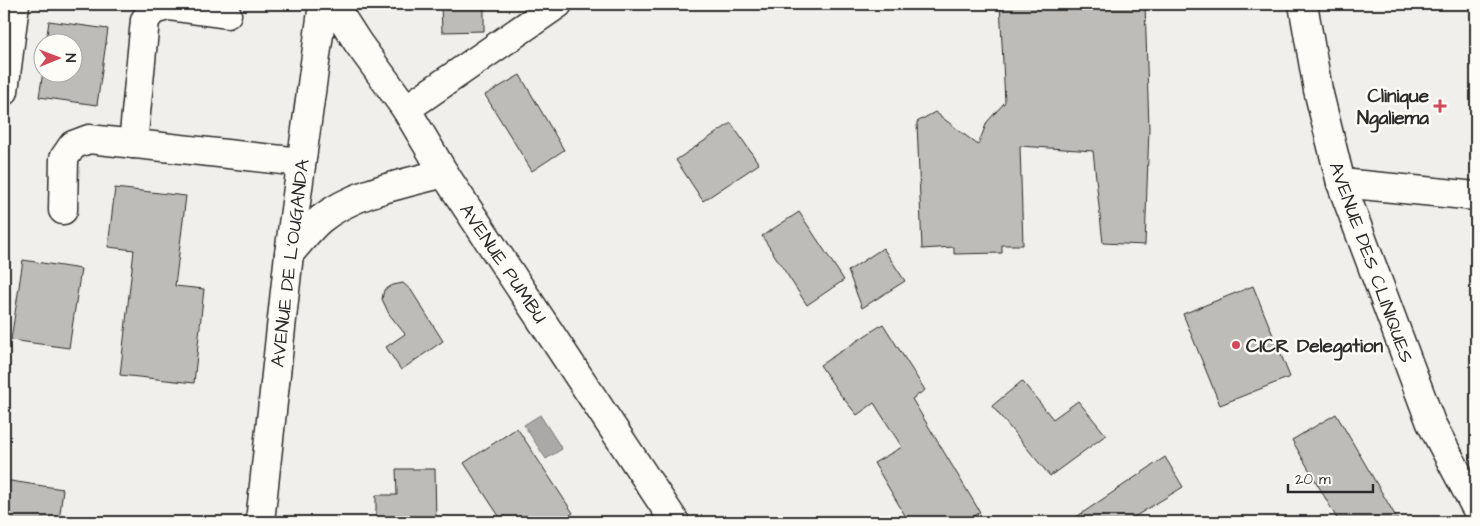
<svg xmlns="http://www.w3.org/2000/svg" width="1480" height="526" font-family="'Architects Daughter',sans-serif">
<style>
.water{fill:#aaa9a7;stroke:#777775}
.building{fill:#bdbcb8;stroke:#2b2b2b}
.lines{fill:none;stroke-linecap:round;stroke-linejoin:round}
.minor-casing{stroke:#2b2b2b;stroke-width:31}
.minor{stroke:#fdfcf7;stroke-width:28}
.poi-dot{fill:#d1495b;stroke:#fdfcf7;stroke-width:2}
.labels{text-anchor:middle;stroke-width:5;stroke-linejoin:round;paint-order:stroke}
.poi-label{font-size:19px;font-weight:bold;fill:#2b2b2b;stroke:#fdfcf7;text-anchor:end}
.street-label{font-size:19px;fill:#2b2b2b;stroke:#fdfcf7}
</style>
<rect width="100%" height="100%" fill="#f0efeb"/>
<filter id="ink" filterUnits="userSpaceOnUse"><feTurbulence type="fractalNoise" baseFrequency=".02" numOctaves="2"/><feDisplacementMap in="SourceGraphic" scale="10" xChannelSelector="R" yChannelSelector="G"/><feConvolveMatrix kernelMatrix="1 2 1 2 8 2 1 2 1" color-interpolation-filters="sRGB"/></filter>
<g filter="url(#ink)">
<!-- water -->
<polygon class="water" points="540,415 562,449 546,459 524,425"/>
<!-- building -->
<g class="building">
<polygon points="441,4 484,4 484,31 442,32"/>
<polygon points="1000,4 1145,4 1149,128 1145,245 1103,243 1093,151 1020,146 1023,245 1002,245 1002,253 954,254 954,247 922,249 917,122 935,112 978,145 987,122 1005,102"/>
<polygon points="49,21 108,29 97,105 39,97 43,72 72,72 72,42 46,42"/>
<polygon points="520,75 564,150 532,171 485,95"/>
<polygon points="731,123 759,164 703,201 676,160"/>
<polygon points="115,188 186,196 175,286 204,289 194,383 120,375 134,250 108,247"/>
<polygon points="799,212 844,280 807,305 762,236"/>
<polygon points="883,248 905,281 862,308 848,271"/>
<polygon points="23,260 81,269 69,348 11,340"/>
<polygon points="403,283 411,290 443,341 401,370 386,347 405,334 389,314 382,299 384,290 393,285"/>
<polygon points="1253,286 1290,377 1220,405 1183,314"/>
<polygon points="883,324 925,390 912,399 980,512 963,522 909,522 874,463 902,447 874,403 857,415 839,393 820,365"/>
<polygon points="1022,381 1053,419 1078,401 1106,435 1050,476 992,406"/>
<polygon points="1336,414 1399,522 1339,522 1292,440"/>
<polygon points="517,428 573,513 560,522 503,522 464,463"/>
<polygon points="1165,457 1183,487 1126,522 1069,522"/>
<polygon points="396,469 435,469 436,522 376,522 376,495 397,495"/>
<polygon points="4,480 63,489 59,522 4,522"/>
</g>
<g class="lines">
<defs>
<g id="minor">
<polyline points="333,4 358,43 406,109 444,173 675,522"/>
<polyline points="1303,4 1318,90 1341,183 1431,423 1476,508"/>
<polyline points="4,91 15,4"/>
<polyline points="406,109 558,4"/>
<polyline points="133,144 145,20 153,10 168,6 227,14"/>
<polyline points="1341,183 1476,196"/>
<polyline points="63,210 64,158 73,145 89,139 301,162"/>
<path d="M 289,254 C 299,243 309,229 321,219 C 355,192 403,184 444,173"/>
<polyline points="260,522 289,254 323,4"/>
</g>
</defs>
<!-- minor casing -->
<use href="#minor" class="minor-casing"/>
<!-- minor -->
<use href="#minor" class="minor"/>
</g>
</g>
<!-- markers -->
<g class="poi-dot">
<path d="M1437.5 98.5h5v5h5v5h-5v5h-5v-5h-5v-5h5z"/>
<circle cx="1236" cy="345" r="5"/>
</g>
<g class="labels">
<!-- poi labels -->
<g class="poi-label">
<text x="1429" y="102">Clinique<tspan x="1429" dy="22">Ngaliema</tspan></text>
<text x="1246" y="352" text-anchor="start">CICR Delegation</text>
</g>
<!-- street labels -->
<g class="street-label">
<text transform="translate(1372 262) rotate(70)" y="7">AVENUE DES CLINIQUES</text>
<text transform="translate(289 263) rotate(-83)" y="7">AVENUE DE L’OUGANDA</text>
<text transform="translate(504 263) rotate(56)" y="7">AVENUE PUMBU</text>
</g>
</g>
<!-- margin -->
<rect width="1480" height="526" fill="none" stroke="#fdfcf7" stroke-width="20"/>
<rect x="10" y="10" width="1460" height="506" fill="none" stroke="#2b2b2b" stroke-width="2" filter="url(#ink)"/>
<!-- north arrow -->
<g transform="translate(58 58) rotate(89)"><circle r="24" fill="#fdfcf7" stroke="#a9a8a5"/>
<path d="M0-4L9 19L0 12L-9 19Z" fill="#d1495b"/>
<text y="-8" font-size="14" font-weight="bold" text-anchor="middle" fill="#2b2b2b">N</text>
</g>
<!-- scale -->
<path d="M1288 484v8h85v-8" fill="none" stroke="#2b2b2b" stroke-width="2.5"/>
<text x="1295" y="484" font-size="15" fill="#2b2b2b" stroke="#fdfcf7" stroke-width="4" paint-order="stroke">20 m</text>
</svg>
